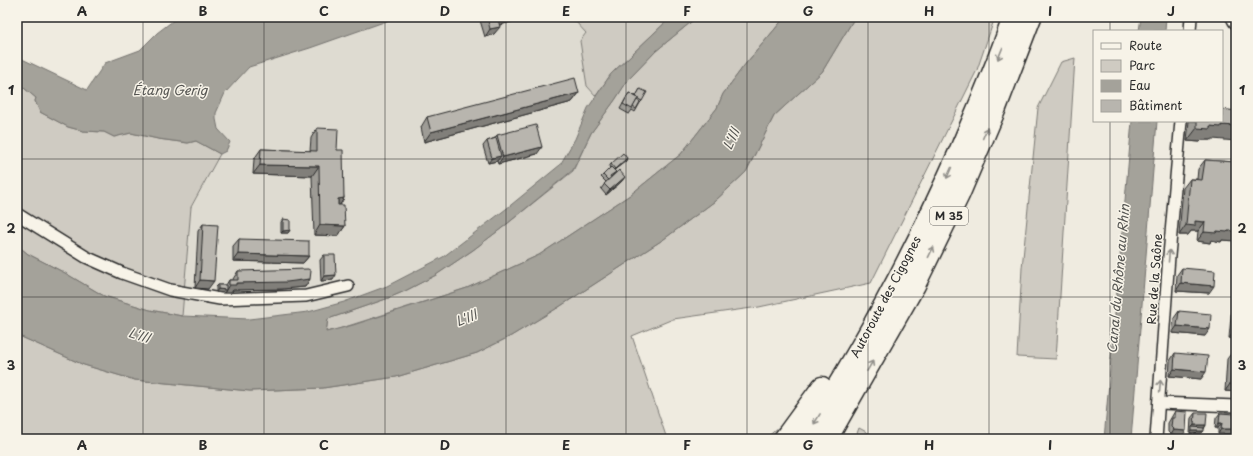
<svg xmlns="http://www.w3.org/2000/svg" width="1253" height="456" font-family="'Playpen Sans',sans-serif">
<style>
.built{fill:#dedbd1}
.green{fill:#cfcbc2;stroke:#7d7b76}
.water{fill:#a4a29a;stroke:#74726e}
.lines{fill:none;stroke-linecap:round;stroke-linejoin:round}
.street-casing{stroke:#2b2b2b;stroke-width:14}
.secondary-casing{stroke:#2b2b2b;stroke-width:18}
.highway-casing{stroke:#2b2b2b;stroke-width:23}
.street{stroke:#f7f3e8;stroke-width:11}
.secondary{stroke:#f7f3e8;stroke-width:15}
.highway{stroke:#f7f3e8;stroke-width:20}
.wall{fill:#9e9c96;stroke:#2b2b2b}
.shaded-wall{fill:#817f7a;stroke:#2b2b2b}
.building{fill:#b8b5ae;stroke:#2b2b2b}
.oneway{stroke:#918f8a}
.grid{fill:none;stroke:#2b2b2b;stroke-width:1;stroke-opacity:0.55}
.labels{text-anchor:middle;stroke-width:3;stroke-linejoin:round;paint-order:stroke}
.shield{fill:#f7f3e8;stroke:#686764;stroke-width:1}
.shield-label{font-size:11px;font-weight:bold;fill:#2b2b2b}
.street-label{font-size:12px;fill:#2b2b2b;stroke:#f7f3e8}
.water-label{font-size:13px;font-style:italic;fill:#555552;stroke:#f7f3e8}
.neatline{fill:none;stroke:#2b2b2b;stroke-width:1.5}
.grid-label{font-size:13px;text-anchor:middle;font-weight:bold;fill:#2b2b2b}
</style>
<rect width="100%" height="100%" fill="#efebe0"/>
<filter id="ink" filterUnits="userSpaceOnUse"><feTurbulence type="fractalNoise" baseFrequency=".025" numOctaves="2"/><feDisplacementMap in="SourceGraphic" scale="8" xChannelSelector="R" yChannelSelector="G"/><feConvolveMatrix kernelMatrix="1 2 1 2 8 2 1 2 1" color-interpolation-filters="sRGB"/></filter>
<g filter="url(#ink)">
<!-- built -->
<polygon class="built" points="398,17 564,17 576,21 586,33 580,41 587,86 596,96 575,139 560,165 506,209 443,257 387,286 344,302 308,312 249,319 182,316 191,207 220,154 226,151 225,137 218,129 216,119 216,113 225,93 249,67 310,48"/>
<!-- green -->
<g class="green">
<polygon points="564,17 671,17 611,74 596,96 587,86 580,41 586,33 576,22"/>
<polygon points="697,17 785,17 743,67 723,94 717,108 681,154 630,195 539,255 467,288 326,333 328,319 386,299 405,291 436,275 473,250 502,228 573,171 591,133 615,100 628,80 656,51"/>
<polygon points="855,17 995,17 977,70 871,283 759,307 673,319 632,336 667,439 17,439 17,335 84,365 135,380 250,391 323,388 396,377 477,353 511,336 559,307 664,239 715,201 746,172 774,116 822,72"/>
<polygon points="1075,58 1056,359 1017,357 1022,268 1038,108 1061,62"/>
<polygon points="22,88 24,88 36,98 35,101 40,112 68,127 83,131 104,132 114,137 131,133 158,139 188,143 196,141 220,154 191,207 182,316 150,310 104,296 65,273 28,254 17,245 17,94 21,93"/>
<polygon points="787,420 777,439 765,439"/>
<polygon points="859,428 878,438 878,439 855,439"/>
</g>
<!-- water -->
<g class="water">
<polygon points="178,17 398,17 310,48 249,67 225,93 216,113 216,119 218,129 230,142 226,151 220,154 196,141 188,143 158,139 131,133 114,137 104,132 83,131 68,127 40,112 35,101 36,98 24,88 22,88 21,93 17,94 17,45 20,58 87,90 105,63 140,50 157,33"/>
<polygon points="671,17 697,17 656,51 628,80 615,100 591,133 573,170 502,228 473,250 436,275 405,291 386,299 328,319 326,332 353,325 467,288 539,255 630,195 681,154 717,108 723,94 743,67 785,17 855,17 822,72 774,116 746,172 715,201 664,239 559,307 511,336 477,353 396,377 323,388 250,391 135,380 84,365 17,335 17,245 28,254 65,273 104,296 150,310 182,316 249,319 308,312 344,302 387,286 443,257 506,209 560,165 575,139 588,108 611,74"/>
<polygon points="1141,17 1166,17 1165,31 1139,31"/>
<polygon points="1132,121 1157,121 1131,439 1104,439"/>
</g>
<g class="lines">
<defs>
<g id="street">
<polyline points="1190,31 1191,17"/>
<polyline points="17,214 86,257 122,273 170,290 220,299 306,296 348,286"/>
<polyline points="1159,403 1236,406"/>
<polyline points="1156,439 1169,256 1181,121"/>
</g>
<polyline id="secondary" points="1234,17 1236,21"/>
<g id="highway">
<polyline points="784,439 822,387"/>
<path d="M 804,439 C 864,348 915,251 959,152 C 978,107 998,63 1013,17"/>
<polyline points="827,439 915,285 959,195 996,108 1031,17"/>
</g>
</defs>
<!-- street casing -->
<use href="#street" class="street-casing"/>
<!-- secondary casing -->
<use href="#secondary" class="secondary-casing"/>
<!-- highway casing -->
<use href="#highway" class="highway-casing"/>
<!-- street -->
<use href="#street" class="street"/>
<!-- secondary -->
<use href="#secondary" class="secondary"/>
<!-- highway -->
<use href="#highway" class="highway"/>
</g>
<!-- wall -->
<g class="wall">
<polygon points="479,17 520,17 518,20 499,25 494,34 485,37"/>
<polygon points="640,89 642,101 640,103 635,112 632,110 629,114 620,109 626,98 629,93 636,96"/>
<polygon points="579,93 572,102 424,142 421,127 427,117"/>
<polygon points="1189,121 1222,121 1211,140 1202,140 1200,142 1187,141"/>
<polygon points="317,128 337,150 344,198 340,205 345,226 338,236 314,235 312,176 253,174 254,159 261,149 310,151 311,138"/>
<polygon points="497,135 537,154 498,164 497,161 488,163 483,146 487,141 495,138"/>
<polygon points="1205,160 1236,162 1236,241 1222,240 1221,242 1211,240 1210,243 1197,241 1198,231 1191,231 1188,235 1179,235 1183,188 1190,179 1197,179 1198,169"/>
<polygon points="626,161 614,170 616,172 611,177 611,178 625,177 621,182 606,195 601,189 606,182 601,177 610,168 609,167 611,164"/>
<polygon points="283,219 290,230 288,233 281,233 281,222"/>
<polygon points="203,224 208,289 195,288 198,231"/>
<polygon points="239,239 309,256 303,263 233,261 233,246"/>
<polygon points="324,255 333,280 321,281 320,260"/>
<polygon points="1182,268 1209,293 1176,291 1177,275"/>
<polygon points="238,271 310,279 305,287 282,289 233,290 231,293 216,292 216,287 218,285 226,285 229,280 233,280 233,279"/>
<polygon points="1236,300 1236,339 1229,338 1232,305"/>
<polygon points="1179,311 1205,336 1172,333 1174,318"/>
<polygon points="1233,351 1236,392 1225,391 1227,359"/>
<polygon points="1175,353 1201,379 1169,376 1170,361"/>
<polygon points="1175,411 1182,436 1171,435 1168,432 1168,423"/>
<polygon points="1195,413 1206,425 1202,433 1190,434 1191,418"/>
<polygon points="1220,413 1229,434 1218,434 1218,428 1215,428 1216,418"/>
</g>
<!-- shaded-wall -->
<g class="shaded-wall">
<polygon points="507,17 520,17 518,20 493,27 498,19"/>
<polygon points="500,27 494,34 485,37 490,29"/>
<polygon points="579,93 572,102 424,142 431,132"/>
<polygon points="1221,125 1236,126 1236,141 1213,139 1211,140 1202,140 1200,142 1187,141 1197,128"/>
<polygon points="542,147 537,154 498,164 503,157"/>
<polygon points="501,156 497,161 488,163 492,158"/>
<polygon points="627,158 626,161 613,171 615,169"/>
<polygon points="260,165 319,166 312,176 253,174"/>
<polygon points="625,177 621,182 606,195 610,190"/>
<polygon points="344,198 338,208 338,199"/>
<polygon points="1195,221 1205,222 1198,231 1191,231 1188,235 1179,235 1186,225"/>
<polygon points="320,225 345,226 338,236 314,235"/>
<polygon points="290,230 288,233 281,233 283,231"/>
<polygon points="1217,231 1236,231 1236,241 1222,240 1221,242 1211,240 1210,243 1197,241 1204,232"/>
<polygon points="238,254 309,256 303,263 233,261"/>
<polygon points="336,275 333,280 321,281 324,276"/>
<polygon points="310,279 305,287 282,289 233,290 231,293 224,293 229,285 236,283"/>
<polygon points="200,280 214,281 208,289 195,288"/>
<polygon points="1181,283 1214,286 1209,293 1176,291"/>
<polygon points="218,289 226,290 224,293 216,292"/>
<polygon points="1177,326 1210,329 1205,336 1172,333"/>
<polygon points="1235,331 1236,331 1236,339 1229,338"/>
<polygon points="1174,369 1206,372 1201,379 1169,376"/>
<polygon points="1230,384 1236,384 1236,392 1225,391"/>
<polygon points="1219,423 1222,423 1218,428 1215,428"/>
<polygon points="1194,425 1206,425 1203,430 1192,427"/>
<polygon points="1221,429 1233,429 1229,434 1218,434"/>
<polygon points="1174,430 1186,431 1182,436 1171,435"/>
<polygon points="1192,431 1204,431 1202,433 1190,434"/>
</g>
<!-- building -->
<g class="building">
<polygon points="487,17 507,17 498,19 500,27 490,29"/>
<polygon points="575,78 579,93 431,132 427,117"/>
<polygon points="640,89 647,92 642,101 638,99 638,98 636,96"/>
<polygon points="629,93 638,98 632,109 623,104"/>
<polygon points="637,100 640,102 636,109 633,107"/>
<polygon points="1222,109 1236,111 1236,126 1221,125 1221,127 1210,126 1210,129 1197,128 1197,121 1222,121"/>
<polygon points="536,125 542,147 503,157 497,135"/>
<polygon points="317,128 338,129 337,150 343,150 344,198 338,199 338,205 344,205 345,226 320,225 319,166 260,165 261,149 317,151"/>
<polygon points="496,138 501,156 492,158 487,141"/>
<polygon points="623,153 627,158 615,169 611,164"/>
<polygon points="1205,160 1236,162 1236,231 1228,231 1227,232 1217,231 1216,233 1204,232 1205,222 1195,221 1195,226 1186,225 1190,179 1202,180"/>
<polygon points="611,167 616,172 610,176 611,178 608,180 603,175"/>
<polygon points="619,170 625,177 610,190 604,184"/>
<polygon points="283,219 290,220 290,230 283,231"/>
<polygon points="203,224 218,225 214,281 200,280"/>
<polygon points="239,239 309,241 309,256 238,254"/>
<polygon points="324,255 335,255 336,275 324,276"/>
<polygon points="1182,268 1215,271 1214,286 1181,283"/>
<polygon points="308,269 311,271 310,279 287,282 236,283 236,285 229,285 229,280 238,280 238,271"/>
<polygon points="218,285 226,285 226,290 218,289"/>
<polygon points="1179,311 1211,314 1210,329 1177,326"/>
<polygon points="1236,313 1236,331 1235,331"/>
<polygon points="1233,351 1236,351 1236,384 1230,384"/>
<polygon points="1175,353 1208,356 1206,372 1174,369"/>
<polygon points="1175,411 1187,412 1186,431 1174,430 1171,427 1172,418 1175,418"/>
<polygon points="1195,413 1207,413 1206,425 1194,425"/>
<polygon points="1220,413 1234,414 1233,429 1221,429 1222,423 1219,423"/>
<polygon points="1192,427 1204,428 1204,431 1192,431"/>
</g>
<!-- one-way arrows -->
<defs><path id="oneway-shaft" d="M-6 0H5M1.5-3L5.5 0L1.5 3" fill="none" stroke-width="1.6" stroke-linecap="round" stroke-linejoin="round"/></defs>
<g class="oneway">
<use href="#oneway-shaft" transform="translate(1000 54) rotate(112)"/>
<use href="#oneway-shaft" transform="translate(985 133) rotate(-67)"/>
<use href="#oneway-shaft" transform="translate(949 173) rotate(114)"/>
<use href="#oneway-shaft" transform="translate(931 252) rotate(-64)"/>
<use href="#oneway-shaft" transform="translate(1169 256) rotate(-85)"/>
<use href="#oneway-shaft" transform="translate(870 366) rotate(-60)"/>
<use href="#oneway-shaft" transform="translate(1160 386) rotate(-86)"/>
<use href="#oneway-shaft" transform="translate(817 419) rotate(121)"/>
</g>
</g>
<!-- grid -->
<path class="grid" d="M 143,17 L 143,439M 264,17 L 264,439M 385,17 L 385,439M 506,17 L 506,439M 626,17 L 626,439M 747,17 L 747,439M 868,17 L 868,439M 989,17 L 989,439M 1110,17 L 1110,31M 1110,121 L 1110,439M 17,159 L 1236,159M 17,297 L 1236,297"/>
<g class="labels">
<!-- shield labels -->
<rect class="shield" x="930" y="207" width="38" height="18" rx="3"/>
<g class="shield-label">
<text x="949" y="220">M 35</text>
</g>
<!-- street labels -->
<g class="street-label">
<text transform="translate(1155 279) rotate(-86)" y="4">Rue de la Saône</text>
<text transform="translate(886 297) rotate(-62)" y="4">Autoroute des Cigognes</text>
</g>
<!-- water labels -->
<g class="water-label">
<text x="170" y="95">Étang Gerig</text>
<text transform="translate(731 139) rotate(-65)" y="5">L'Ill</text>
<text transform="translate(1118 279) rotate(-85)" y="5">Canal du Rhône au Rhin</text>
<text transform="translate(466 318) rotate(-22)" y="5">L'Ill</text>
<text transform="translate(139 335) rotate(18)" y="5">L'Ill</text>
</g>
</g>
<!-- margin -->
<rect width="1253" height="456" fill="none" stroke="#f7f3e8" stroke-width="44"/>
<!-- legend -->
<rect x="1093" y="30" width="130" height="92" fill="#f7f3e8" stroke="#a5a39c"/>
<rect x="1101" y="43" width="20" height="6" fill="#f7f3e8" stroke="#a5a39c"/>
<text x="1129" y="50" font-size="12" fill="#2b2b2b">Route</text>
<rect x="1101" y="60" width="20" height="12" fill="#cfcbc2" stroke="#a5a39c"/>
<text x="1129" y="70" font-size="12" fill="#2b2b2b">Parc</text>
<rect x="1101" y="80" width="20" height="12" fill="#a4a29a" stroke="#a5a39c"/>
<text x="1129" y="90" font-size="12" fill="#2b2b2b">Eau</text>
<rect x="1101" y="100" width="20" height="12" fill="#b8b5ae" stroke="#a5a39c"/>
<text x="1129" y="110" font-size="12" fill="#2b2b2b">Bâtiment</text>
<rect x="22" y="22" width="1209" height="412" class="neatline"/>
<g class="grid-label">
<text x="82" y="16">A</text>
<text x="203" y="16">B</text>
<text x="324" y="16">C</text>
<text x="445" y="16">D</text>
<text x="566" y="16">E</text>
<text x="687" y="16">F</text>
<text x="808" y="16">G</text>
<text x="929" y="16">H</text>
<text x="1050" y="16">I</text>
<text x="1171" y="16">J</text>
<text x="11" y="95">1</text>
<text x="1242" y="95">1</text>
<text x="11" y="233">2</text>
<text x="1242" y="233">2</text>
<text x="11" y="370">3</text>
<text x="1242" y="370">3</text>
<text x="82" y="450">A</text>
<text x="203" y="450">B</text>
<text x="324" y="450">C</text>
<text x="445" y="450">D</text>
<text x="566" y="450">E</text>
<text x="687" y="450">F</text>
<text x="808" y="450">G</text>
<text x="929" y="450">H</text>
<text x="1050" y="450">I</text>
<text x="1171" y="450">J</text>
</g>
</svg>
